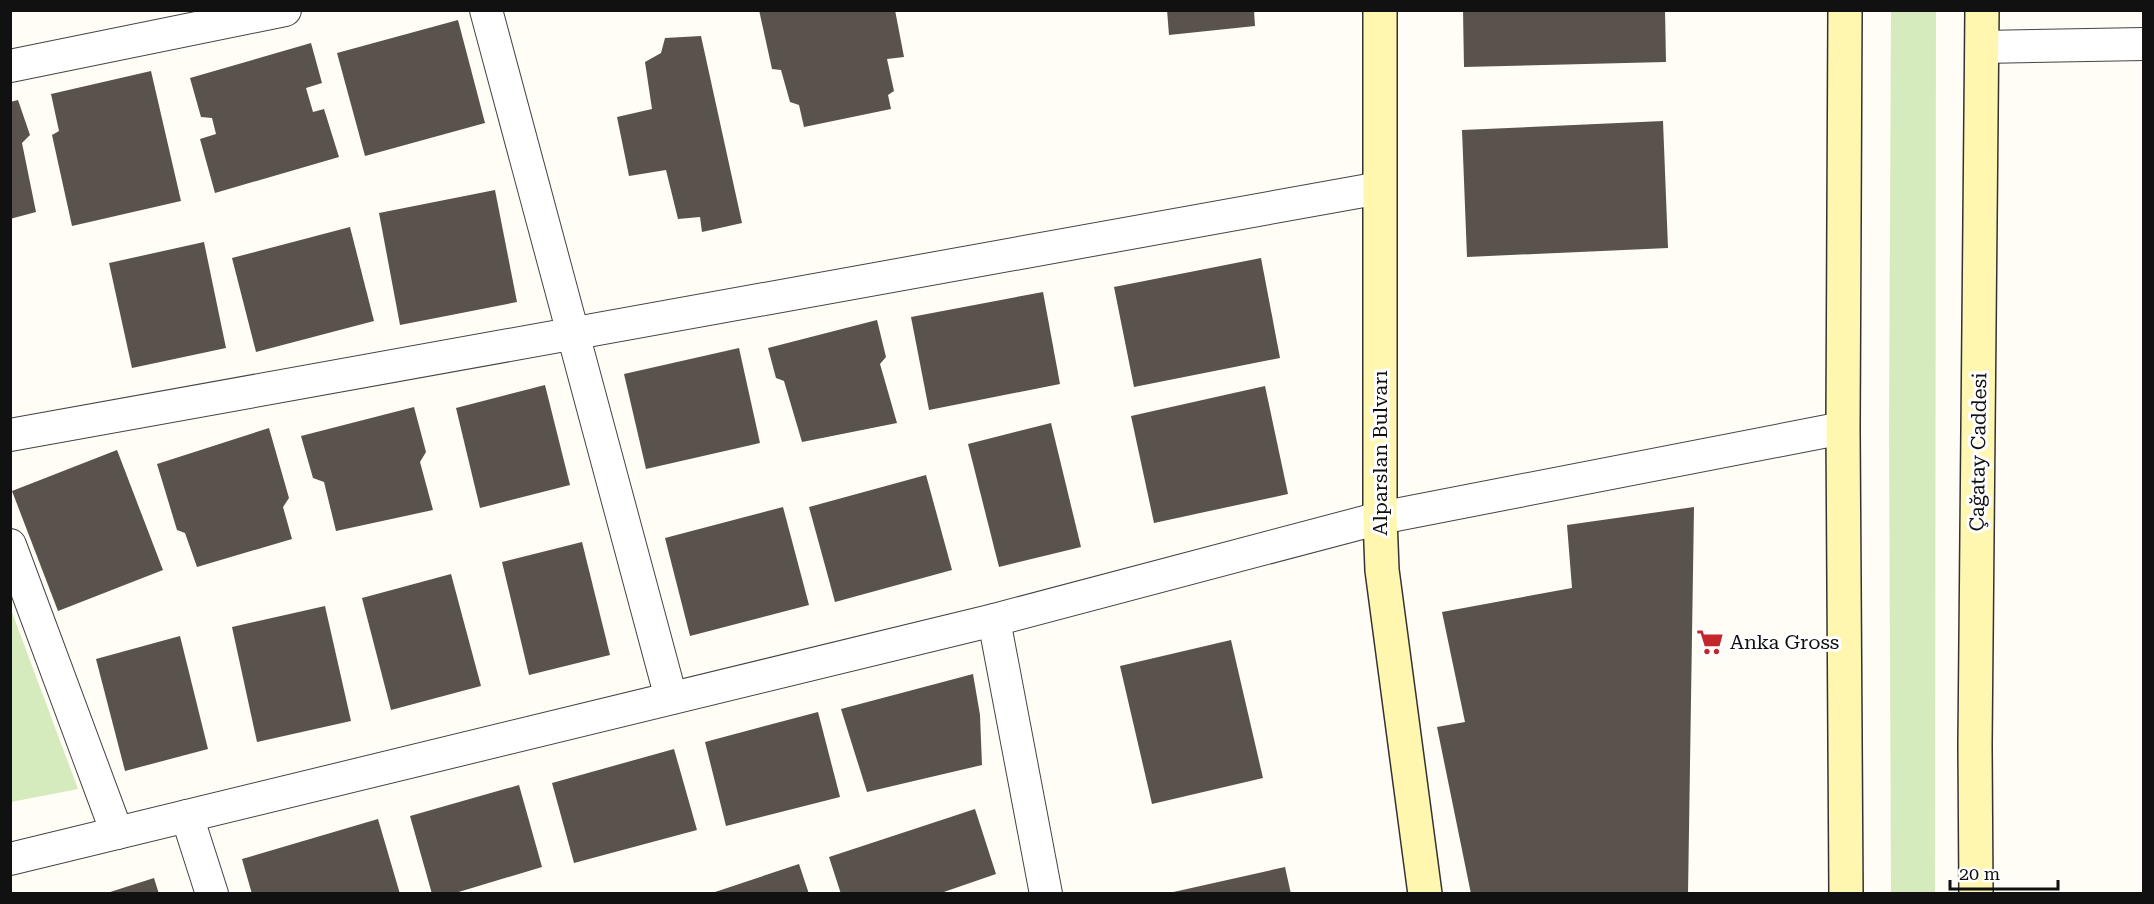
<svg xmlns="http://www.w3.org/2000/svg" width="2154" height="904" font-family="'Roboto Serif',serif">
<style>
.green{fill:#d5ebbd}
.building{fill:#5a524d}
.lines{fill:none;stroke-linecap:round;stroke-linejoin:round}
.street-casing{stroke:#444;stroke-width:34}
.secondary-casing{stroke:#333;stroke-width:36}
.street{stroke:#fff;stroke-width:32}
.secondary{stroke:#fff6b0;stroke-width:33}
.labels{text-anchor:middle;stroke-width:6;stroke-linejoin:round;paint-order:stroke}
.street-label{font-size:20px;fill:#111;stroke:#fff}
.poi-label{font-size:20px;fill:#111;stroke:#fff;text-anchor:start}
</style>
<rect width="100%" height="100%" fill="#fffdf5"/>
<!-- green -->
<g class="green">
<polygon points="1891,11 1936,11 1935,893 1891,893 1889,429"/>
<polygon points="10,607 78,789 11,802 10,802"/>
</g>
<!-- building -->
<g class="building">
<polygon points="759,10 895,10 904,57 887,59 894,91 888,95 891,109 804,127 799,105 790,102 781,70 772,69"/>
<polygon points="1167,10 1254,10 1255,26 1169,35"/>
<polygon points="1463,10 1665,10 1666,62 1464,67"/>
<polygon points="458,20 485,123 365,156 337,53"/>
<polygon points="701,36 742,223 702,232 700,217 678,219 666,170 629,176 617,117 652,109 645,62 661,53 665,38"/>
<polygon points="311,43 322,83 306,88 313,112 324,109 339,157 215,193 200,139 216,134 212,118 201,117 190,78"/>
<polygon points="151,71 181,201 72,226 52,135 59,131 51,94"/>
<polygon points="18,100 30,135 22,143 36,212 10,219 10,102"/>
<polygon points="1663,121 1668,248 1467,257 1462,130"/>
<polygon points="495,190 517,302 400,325 379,213"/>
<polygon points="350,227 374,321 256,352 232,258"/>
<polygon points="204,242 226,348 132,368 109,263"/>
<polygon points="1261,258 1280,358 1134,387 1114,287"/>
<polygon points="1043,292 1060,384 929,410 911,317"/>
<polygon points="877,320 886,357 880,364 897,423 802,442 784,381 776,378 768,348"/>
<polygon points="739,348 760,443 646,469 624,374"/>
<polygon points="545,385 570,485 480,508 456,408"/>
<polygon points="1265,386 1288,494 1154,523 1131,416"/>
<polygon points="414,407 426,452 420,462 433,510 336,531 324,482 313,478 301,436"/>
<polygon points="1051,423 1081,547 999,567 968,444"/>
<polygon points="269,428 289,498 283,507 292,539 197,567 185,533 177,530 157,464"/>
<polygon points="117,450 163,570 58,611 12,491"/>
<polygon points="926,475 952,570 835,602 809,507"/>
<polygon points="783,507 809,605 690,636 665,538"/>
<polygon points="1694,507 1688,894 1471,894 1437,727 1465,722 1442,612 1572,588 1567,525"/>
<polygon points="582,542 610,655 529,675 502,562"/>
<polygon points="451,574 481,686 391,710 362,598"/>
<polygon points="325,606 351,721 257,742 232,627"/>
<polygon points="180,636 208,749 125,771 96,659"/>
<polygon points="1231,640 1263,778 1152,804 1120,666"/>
<polygon points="973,674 980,715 982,765 867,792 841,709"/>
<polygon points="818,712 840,797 726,826 705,742"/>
<polygon points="674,749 697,830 574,863 552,783"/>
<polygon points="519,785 542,867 452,894 432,894 410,816"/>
<polygon points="975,809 996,874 938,894 841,894 829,857"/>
<polygon points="378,819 400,894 252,894 242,859"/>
<polygon points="799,864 809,894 712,894 712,893"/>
<polygon points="1285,867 1291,894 1169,894 1169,893"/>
<polygon points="154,878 159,894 107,894 107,893"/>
</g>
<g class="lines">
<defs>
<g id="street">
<polyline points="486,10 671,698"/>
<polyline points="1982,47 2144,44"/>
<polyline points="10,66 285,10"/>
<polyline points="10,435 1380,188"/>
<polyline points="10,545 117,833"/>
<polyline points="994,620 1046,894"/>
<polyline points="187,816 212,894"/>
<polyline points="10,859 994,620 1380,518 1843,428"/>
</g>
<g id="secondary">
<polyline points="1380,10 1380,518 1382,570 1425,894"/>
<polyline points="1845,10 1843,428 1846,894"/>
<polyline points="1976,894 1975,745 1982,10"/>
</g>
</defs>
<!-- street casing -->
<use href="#street" class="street-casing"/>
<!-- secondary casing -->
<use href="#secondary" class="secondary-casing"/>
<!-- street -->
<use href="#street" class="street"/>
<!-- secondary -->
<use href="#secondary" class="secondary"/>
</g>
<!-- icons -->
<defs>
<symbol id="supermarket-bare" viewBox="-9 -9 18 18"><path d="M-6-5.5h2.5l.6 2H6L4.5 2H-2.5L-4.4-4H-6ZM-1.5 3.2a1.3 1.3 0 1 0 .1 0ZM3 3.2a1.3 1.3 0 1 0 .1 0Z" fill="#c4262e" stroke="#fff" stroke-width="2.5" paint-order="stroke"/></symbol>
</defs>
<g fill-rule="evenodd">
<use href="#supermarket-bare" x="1691" y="623" width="38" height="38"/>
</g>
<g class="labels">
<!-- street labels -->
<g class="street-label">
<text transform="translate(1978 452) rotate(-89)" y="7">Çağatay Caddesi</text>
<text transform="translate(1380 453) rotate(-90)" y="7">Alparslan Bulvarı</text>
</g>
<!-- poi labels -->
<g class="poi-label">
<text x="1730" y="649">Anka Gross</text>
</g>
</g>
<!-- border -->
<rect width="2154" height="904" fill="none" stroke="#111111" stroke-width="24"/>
<!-- scale -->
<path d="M1950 880v9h108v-9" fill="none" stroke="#111111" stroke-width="3"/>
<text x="1959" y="880" font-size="18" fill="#111111" stroke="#ffffff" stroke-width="4.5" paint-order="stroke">20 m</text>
</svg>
